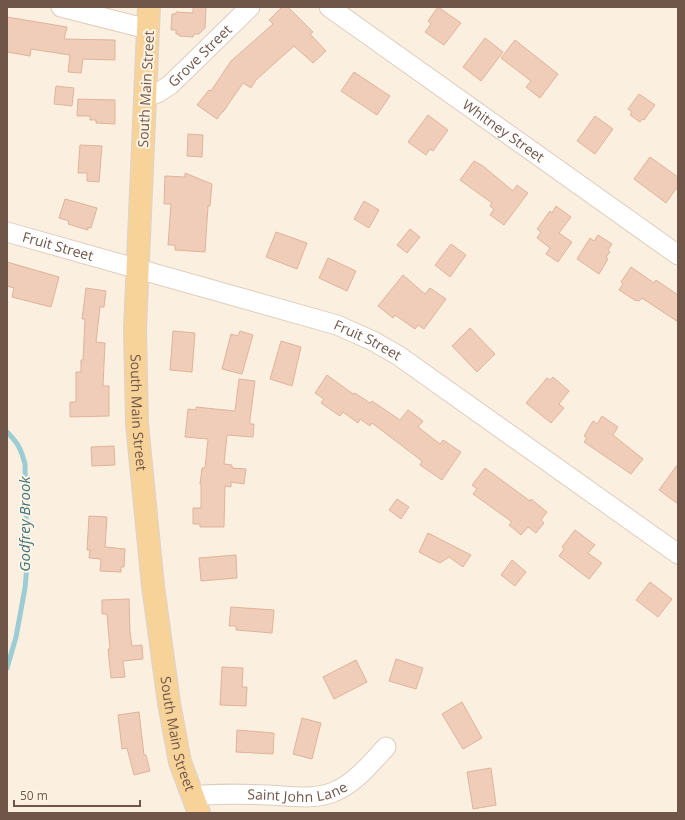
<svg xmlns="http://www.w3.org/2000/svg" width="685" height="820" font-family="'Open Sans',sans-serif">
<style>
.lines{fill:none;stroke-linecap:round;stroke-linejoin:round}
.stream{stroke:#9dcdd4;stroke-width:5}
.building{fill:#efcdb9;stroke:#e0b39a}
.minor-casing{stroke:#deccbc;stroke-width:21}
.major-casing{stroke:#dad3d0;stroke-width:24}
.minor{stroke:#fff;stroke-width:19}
.major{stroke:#f7d39a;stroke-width:22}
.labels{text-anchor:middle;stroke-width:4;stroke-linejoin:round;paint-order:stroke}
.street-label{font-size:14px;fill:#705649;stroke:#fef4e5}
.water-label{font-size:15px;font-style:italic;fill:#41737c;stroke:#fef4e5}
</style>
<rect width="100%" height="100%" fill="#fbf0e0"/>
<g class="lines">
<!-- stream -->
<path class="stream" d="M 7,432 C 18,443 21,449 25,464 L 27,565 L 25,588 L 16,637 L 7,668"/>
</g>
<!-- building -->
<g class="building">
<polygon points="193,7 206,7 205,28 199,34 194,34 193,37 179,36 179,34 176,34 176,30 171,30 172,14 176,14 176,12 193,13"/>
<polygon points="282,7 288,7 313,32 310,34 326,51 313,63 294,46 256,80 251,88 243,83 223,112 222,112 217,119 197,105 209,90 211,91 231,61 273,24 269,20"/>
<polygon points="438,7 461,23 444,45 425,32 431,24 428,21"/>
<polygon points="7,17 67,27 64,39 115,40 115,60 83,59 81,73 68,72 70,55 31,49 30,56 7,52"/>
<polygon points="485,38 503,52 481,81 463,67"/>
<polygon points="515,40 558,74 540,98 526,87 531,81 501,58"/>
<polygon points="354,72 390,96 377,115 341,91"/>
<polygon points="56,86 74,88 72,106 54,104"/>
<polygon points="639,94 655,105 644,120 642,119 640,122 630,115 632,112 628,109"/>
<polygon points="78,99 115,100 115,124 96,123 96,120 90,120 90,116 77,116"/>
<polygon points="428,115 448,130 433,151 430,149 426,155 408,142"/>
<polygon points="595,116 613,129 595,154 577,141"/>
<polygon points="188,134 203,135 202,157 187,156"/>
<polygon points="80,145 102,146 99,182 87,181 87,173 78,173"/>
<polygon points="650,157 678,177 678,186 666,203 634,179"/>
<polygon points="474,161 483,166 513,191 517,185 528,193 504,225 490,215 494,209 490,206 492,203 460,180"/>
<polygon points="185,173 212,184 210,206 208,206 205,252 175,250 175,245 168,245 171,204 164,204 165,176 185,177"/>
<polygon points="65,199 97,208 91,228 88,227 88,230 68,224 69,221 59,218"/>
<polygon points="364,201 379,210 369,228 354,219"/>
<polygon points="556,206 571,217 559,233 572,242 558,262 546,254 550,248 537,238 541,232 537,229 550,211 552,213"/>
<polygon points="410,229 420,237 407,253 397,245"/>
<polygon points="276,232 307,243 297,269 266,257"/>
<polygon points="598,235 612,244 608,250 610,252 606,257 608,259 599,274 577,259 590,238 594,241"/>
<polygon points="451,244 466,255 450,277 435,265"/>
<polygon points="328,258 356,271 347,291 319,278"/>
<polygon points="7,262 59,277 51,307 12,297 14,288 7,286"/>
<polygon points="631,267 654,283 656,280 678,295 678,322 642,298 639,301 636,300 636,301 619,290 623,284 621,282"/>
<polygon points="403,275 425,294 430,288 446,299 424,329 418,325 415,329 395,315 393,318 378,306"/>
<polygon points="86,288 106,291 104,307 100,307 96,342 105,343 103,386 109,386 109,416 70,417 70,402 76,402 76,372 81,372 81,360 83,360 85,319 82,319"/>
<polygon points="470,328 495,354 477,372 452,346"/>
<polygon points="173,331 195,333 192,372 170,370"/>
<polygon points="240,331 253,335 242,374 222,369 231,334 238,336"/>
<polygon points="281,341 301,347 292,386 270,379"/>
<polygon points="327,375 353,394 355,393 370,403 372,401 400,420 408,410 423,421 418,427 440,444 443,440 461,452 442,480 420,465 422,461 372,423 370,426 360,419 358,423 343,412 340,416 321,403 324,399 315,393"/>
<polygon points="553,377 569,391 559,404 564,408 551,423 526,403 547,378 550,380"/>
<polygon points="239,379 255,381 250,419 250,424 254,424 253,437 227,435 224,464 232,465 232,468 246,469 244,484 231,482 231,487 225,486 224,527 200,527 200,524 193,524 193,508 201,508 201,484 200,484 202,468 205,468 208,439 185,437 188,409 196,410 196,407 235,411"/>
<polygon points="602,416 618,427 613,435 643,459 631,474 584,442 587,438 584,436 593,421 597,424"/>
<polygon points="114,446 115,465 92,466 91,447"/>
<polygon points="678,464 678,504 659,490"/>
<polygon points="485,468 530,501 531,499 547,512 541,520 544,523 536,533 528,527 521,535 509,525 512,522 473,494 477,489 472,485"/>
<polygon points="397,499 409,507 401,519 389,510"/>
<polygon points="89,516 107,517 105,547 125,549 124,567 121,567 121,572 100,571 101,559 89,558 90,550 87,550"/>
<polygon points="575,530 595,545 588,553 602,563 589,579 559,556 564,549 562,547"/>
<polygon points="428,533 471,555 463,567 449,557 440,563 419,552"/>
<polygon points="236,555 237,578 201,581 199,558"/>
<polygon points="512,560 526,572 515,586 501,575"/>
<polygon points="650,582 672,599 658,617 636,600"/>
<polygon points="129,599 130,632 132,646 142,645 143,659 123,661 125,677 111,678 108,649 110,649 107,614 102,614 102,600"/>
<polygon points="231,607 274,610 272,633 236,630 236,626 229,626"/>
<polygon points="396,659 423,668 416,689 389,681"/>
<polygon points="356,660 367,682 334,699 323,677"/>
<polygon points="222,667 243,668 242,687 247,687 246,706 220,705"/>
<polygon points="462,702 482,738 463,749 442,714"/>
<polygon points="139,712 144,755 146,755 150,771 134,775 127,748 122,749 118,715"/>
<polygon points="302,718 321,723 312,759 293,754"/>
<polygon points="237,730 274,733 273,754 236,752"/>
<polygon points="491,768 496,805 473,809 467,772"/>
</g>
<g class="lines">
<defs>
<g id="minor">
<polyline points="61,7 148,29"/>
<path id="s1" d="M 329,7 L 678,255"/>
<path id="s2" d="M 145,98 L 159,92 L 170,85 L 250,7"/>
<path id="s3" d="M 7,232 L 337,325 L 373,341 L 399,356 L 678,554"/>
<path id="s4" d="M 192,796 C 218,793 243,794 269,795 C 291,796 317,801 338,790 C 357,781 372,762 386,747"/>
</g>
<g id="major">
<path id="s5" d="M 149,7 L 135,329 L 137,424 L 153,586 L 169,703 L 180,762 L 199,813"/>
</g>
</defs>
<!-- minor casing -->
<use href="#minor" class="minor-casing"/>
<!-- major casing -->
<use href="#major" class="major-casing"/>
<!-- minor -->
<use href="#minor" class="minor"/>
<!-- major -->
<use href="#major" class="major"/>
</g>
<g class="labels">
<!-- street labels -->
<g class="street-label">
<text dy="5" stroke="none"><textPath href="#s2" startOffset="70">Grove Street</textPath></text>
<text transform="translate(146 89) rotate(-87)" y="5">South Main Street</text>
<text dy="5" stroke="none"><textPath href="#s1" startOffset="214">Whitney Street</textPath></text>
<text dy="5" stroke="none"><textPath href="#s3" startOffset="53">Fruit Street</textPath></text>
<text dy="5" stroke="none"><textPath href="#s3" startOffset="377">Fruit Street</textPath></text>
<text dy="5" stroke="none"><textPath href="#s5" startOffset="406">South Main Street</textPath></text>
<text dy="5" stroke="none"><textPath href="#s5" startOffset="730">South Main Street</textPath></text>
<text dy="5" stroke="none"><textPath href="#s4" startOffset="106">Saint John Lane</textPath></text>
</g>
<!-- water labels -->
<g class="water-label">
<text transform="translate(25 524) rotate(-90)" y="5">Godfrey Brook</text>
</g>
</g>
<!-- border -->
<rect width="685" height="820" fill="none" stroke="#705649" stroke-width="16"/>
<!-- scale -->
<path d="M14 800v6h126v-6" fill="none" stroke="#705649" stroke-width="2"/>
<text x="20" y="800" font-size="12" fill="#705649" stroke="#fef4e5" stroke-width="3" paint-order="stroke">50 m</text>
</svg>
